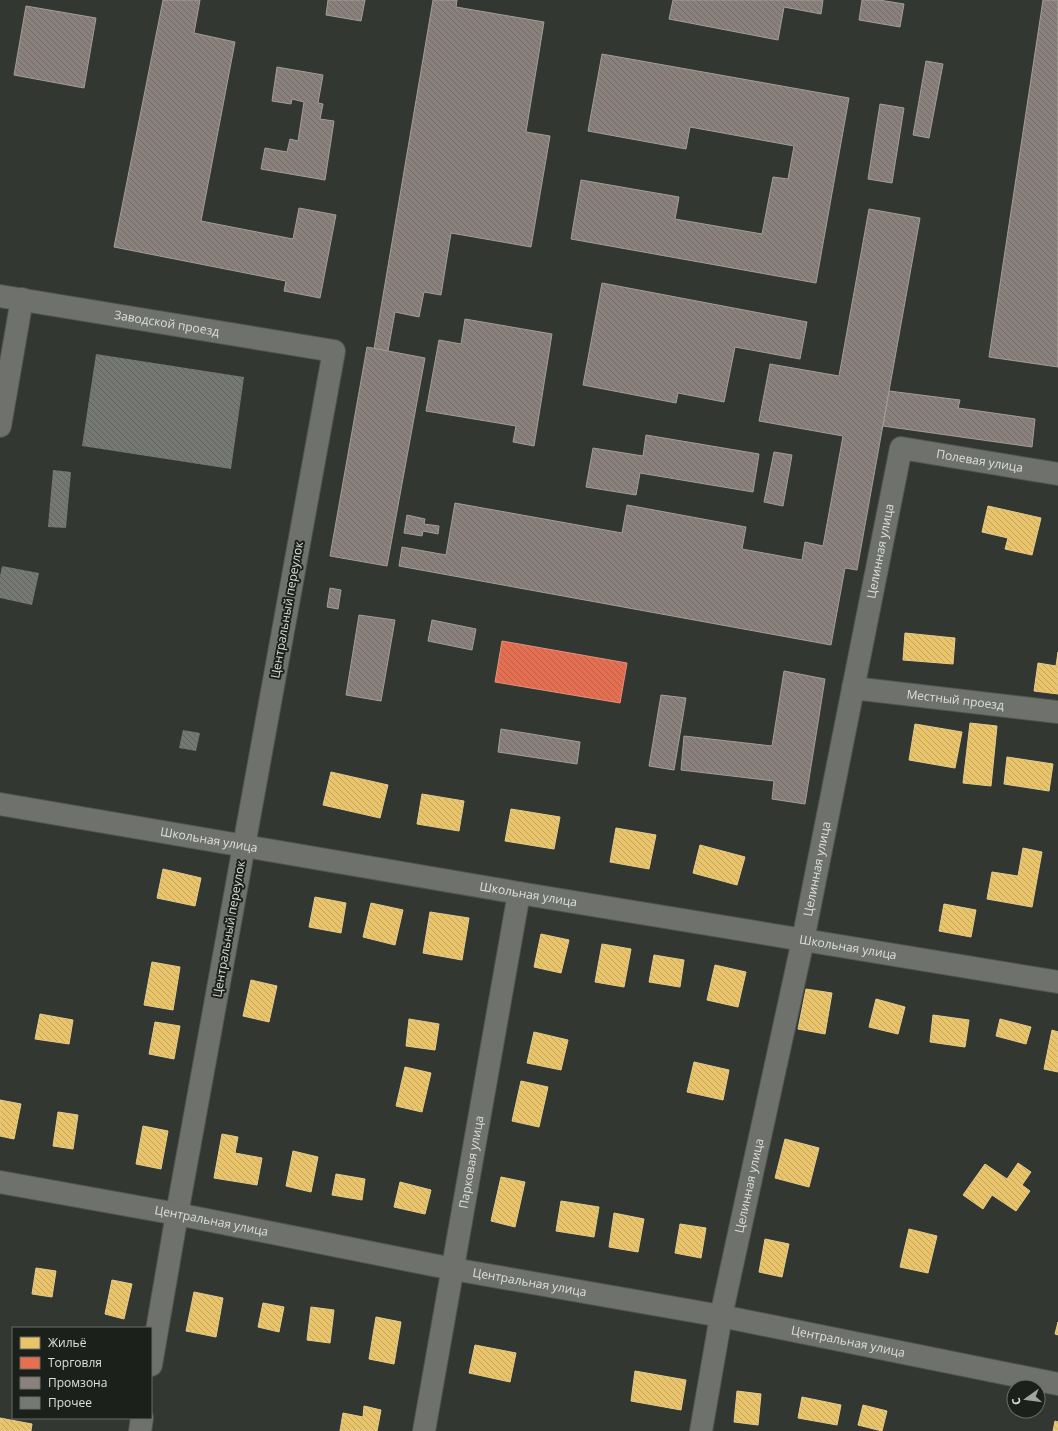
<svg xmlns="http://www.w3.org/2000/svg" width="1058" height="1431" font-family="'Open Sans',sans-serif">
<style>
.homes{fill:url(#homes-back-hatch);stroke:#e5cc8b}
.shops{fill:url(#shops-back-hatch);stroke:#e3917a}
.industry{fill:url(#industry-back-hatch);stroke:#a29e98}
.building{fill:url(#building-back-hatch)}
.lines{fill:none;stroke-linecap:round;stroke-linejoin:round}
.minor-casing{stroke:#515550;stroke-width:24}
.minor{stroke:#6e716c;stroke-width:22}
.labels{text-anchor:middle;stroke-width:4;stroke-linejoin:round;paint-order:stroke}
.street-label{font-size:12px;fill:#dbe0d9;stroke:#1c201b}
</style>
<defs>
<pattern id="homes-back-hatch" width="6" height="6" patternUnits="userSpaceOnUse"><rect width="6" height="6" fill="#e9c46a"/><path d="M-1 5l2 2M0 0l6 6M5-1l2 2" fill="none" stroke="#bfa460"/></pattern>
<pattern id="shops-back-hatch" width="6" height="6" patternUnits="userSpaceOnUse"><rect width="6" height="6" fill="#e76f51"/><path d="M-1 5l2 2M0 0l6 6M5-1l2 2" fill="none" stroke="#b6624c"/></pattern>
<pattern id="industry-back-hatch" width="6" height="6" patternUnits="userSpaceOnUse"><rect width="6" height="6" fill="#8a817c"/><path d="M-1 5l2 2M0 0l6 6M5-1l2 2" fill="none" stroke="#716b67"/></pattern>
<pattern id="building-back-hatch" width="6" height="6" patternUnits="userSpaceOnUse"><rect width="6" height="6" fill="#757873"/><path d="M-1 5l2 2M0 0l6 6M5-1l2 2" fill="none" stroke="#61635f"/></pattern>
</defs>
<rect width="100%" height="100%" fill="#333732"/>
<!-- homes -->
<g class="homes">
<polygon points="988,506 1041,518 1032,555 1005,549 1008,538 982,532"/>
<polygon points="905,633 955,638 953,664 903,660"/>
<polygon points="1058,652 1058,694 1034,691 1038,663 1056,666"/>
<polygon points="970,723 997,726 991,786 963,783"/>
<polygon points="915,724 962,732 955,768 909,760"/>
<polygon points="1007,757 1053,764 1049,791 1004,784"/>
<polygon points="331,772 388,785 380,818 323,805"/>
<polygon points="422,794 464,801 459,831 417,824"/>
<polygon points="511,809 560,817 554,849 505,841"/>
<polygon points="616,828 656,835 649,869 610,862"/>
<polygon points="700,845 745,857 737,885 693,873"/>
<polygon points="1023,848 1042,852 1032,907 987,899 992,872 1018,876"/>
<polygon points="163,869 201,878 195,906 157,898"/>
<polygon points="315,897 346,903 341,933 309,927"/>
<polygon points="371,903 403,910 395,945 363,937"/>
<polygon points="944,904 976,910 971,937 939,931"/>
<polygon points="430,912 469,918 462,960 423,953"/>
<polygon points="541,934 569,940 561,973 534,967"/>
<polygon points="602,944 631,949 624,987 595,982"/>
<polygon points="654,955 684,960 680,987 649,982"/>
<polygon points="152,962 180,967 173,1010 144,1005"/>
<polygon points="715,965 746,972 738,1007 707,1000"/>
<polygon points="251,980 277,986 269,1022 243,1016"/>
<polygon points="806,989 832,993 825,1034 798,1029"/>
<polygon points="876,999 905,1007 898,1034 869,1027"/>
<polygon points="40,1014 73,1020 69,1044 35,1039"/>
<polygon points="933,1015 969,1020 965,1047 930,1042"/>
<polygon points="409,1019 439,1024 435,1050 406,1046"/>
<polygon points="1000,1019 1031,1027 1026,1044 996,1036"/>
<polygon points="155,1022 180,1026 174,1059 149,1054"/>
<polygon points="1052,1030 1058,1032 1058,1072 1044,1069"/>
<polygon points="534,1032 568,1040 561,1070 527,1063"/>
<polygon points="694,1062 729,1070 723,1100 687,1092"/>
<polygon points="405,1067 431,1073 422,1112 396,1106"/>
<polygon points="521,1081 548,1087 539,1127 512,1121"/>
<polygon points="0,1100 21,1104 14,1139 0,1136"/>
<polygon points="58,1112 78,1115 73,1149 53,1146"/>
<polygon points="143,1126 168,1131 161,1169 136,1164"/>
<polygon points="222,1134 238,1137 235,1153 262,1158 257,1185 214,1178"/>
<polygon points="785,1139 819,1148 809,1187 775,1178"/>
<polygon points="293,1151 318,1157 311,1192 286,1186"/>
<polygon points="1018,1163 1031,1172 1022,1185 1030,1191 1016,1211 992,1195 983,1209 963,1195 985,1164 1007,1179"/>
<polygon points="336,1174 365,1179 362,1200 332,1195"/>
<polygon points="501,1177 525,1182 515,1227 491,1221"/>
<polygon points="400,1182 431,1190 425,1214 394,1207"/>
<polygon points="561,1201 599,1207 594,1237 556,1231"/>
<polygon points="614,1213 644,1219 638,1252 609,1247"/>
<polygon points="680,1224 706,1228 701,1258 675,1253"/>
<polygon points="909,1229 937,1236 928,1273 900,1267"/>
<polygon points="765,1239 789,1244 782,1277 759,1272"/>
<polygon points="36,1268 56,1271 52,1297 32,1294"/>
<polygon points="112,1280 132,1284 124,1319 105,1314"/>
<polygon points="194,1292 223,1298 216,1337 186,1331"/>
<polygon points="263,1303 284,1307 279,1332 258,1327"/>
<polygon points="311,1307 334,1310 330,1343 307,1340"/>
<polygon points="376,1317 401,1322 394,1364 369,1359"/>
<polygon points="1058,1322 1058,1335 1055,1334"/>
<polygon points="475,1345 516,1353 510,1382 469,1373"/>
<polygon points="635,1371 686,1380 681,1410 631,1401"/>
<polygon points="737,1391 761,1394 758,1425 734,1422"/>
<polygon points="802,1397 841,1405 837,1425 798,1418"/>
<polygon points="863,1405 887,1411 882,1431 858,1425"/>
<polygon points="364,1406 381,1410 377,1431 340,1431 343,1413 363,1417"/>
<polygon points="0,1418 32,1424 31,1431 0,1431"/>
<polygon points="1055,1421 1058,1422 1058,1431 1053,1431"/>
</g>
<!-- shops -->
<polygon class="shops" points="502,641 627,663 620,703 495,682"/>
<!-- industry -->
<g class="industry">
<polygon points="163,0 200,0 194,33 235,42 201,221 293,239 299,208 336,215 320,298 284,291 286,281 114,247"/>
<polygon points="328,0 365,0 361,21 326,15"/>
<polygon points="433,0 457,0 456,7 544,22 526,132 550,136 531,247 451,233 441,295 424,292 419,317 395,312 388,351 374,349"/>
<polygon points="673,0 823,0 821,14 784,7 778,40 669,19"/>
<polygon points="862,0 879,0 904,4 900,27 859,20"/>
<polygon points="1043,0 1058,0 1058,367 989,357"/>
<polygon points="26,6 96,18 84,88 14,75"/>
<polygon points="602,54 849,98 816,283 571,239 581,180 679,197 675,219 762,234 773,177 788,179 794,146 690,127 686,149 588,131"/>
<polygon points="926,61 943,64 929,138 913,135"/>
<polygon points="277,67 323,75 318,103 323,104 320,119 334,121 325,180 261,169 265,148 287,152 290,139 298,141 304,102 292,99 291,104 272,101"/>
<polygon points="880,104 904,108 892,183 868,179"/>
<polygon points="869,209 920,218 857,570 845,568 831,645 399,566 402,547 446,555 455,503 622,533 627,505 746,527 742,549 802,560 805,542 823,546 843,436 759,421 770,364 839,376"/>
<polygon points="602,283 807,322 800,359 735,347 724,402 678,393 676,403 583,385"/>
<polygon points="465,319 552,334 534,446 513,442 516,426 426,411 439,340 461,344"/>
<polygon points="367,347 425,358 387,566 330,556"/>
<polygon points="889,391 960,400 958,408 1035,419 1032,447 883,426"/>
<polygon points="646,435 759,454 753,492 640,473 636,495 586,487 593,448 643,456"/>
<polygon points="774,452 792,455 783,506 764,502"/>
<polygon points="407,515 425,519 424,524 439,526 438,534 423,531 422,536 404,533"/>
<polygon points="330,588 341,590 338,609 327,607"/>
<polygon points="359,615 395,620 381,701 346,695"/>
<polygon points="432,620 476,629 472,650 428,641"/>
<polygon points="784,671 825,679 805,804 772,799 774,781 681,770 684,736 772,746"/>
<polygon points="661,695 686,698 674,770 649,766"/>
<polygon points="501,729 580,742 577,764 498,752"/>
</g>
<!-- building -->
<g class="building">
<polygon points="96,354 244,377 231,469 82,446"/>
<polygon points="53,470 71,472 66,528 48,527"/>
<polygon points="2,566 39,573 32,605 0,598 0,576"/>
<polygon points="183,730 200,733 196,751 179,748"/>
</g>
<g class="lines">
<defs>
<g id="minor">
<path id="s1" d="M 0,296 L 334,351 L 177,1214 L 151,1365"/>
<polyline points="0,426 22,299"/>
<path id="s2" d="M 853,688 L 1058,712"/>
<path id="s3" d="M 0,804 L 519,893 L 1058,982"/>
<path id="s4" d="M 0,1182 L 177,1214 L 453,1269 L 721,1316 L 1058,1384"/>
<polyline points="140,1431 142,1418"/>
<path id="s5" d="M 424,1431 L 519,893"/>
<path id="s6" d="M 701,1431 L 721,1316 L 803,940 L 901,448 L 1058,474"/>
</g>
</defs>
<!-- minor casing -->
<use href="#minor" class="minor-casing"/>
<!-- minor -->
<use href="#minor" class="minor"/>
</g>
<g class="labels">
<!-- street labels -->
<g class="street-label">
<text dy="4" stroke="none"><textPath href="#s1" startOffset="169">Заводской проезд</textPath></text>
<text dy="4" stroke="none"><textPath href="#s6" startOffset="1083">Полевая улица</textPath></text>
<text dy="4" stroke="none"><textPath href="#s6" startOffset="898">Целинная улица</textPath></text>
<text transform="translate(287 610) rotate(-80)" y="4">Центральный переулок</text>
<text dy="4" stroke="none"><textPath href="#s2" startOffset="103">Местный проезд</textPath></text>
<text dy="4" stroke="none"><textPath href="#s3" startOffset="212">Школьная улица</textPath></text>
<text dy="4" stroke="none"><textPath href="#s6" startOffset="574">Целинная улица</textPath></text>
<text dy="4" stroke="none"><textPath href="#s3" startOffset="536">Школьная улица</textPath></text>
<text transform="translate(229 929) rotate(-80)" y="4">Центральный переулок</text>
<text dy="4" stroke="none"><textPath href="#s3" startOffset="860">Школьная улица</textPath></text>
<text dy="4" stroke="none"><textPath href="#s5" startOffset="273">Парковая улица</textPath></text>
<text dy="4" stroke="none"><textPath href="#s6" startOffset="250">Целинная улица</textPath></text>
<text dy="4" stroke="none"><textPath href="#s4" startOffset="215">Центральная улица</textPath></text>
<text dy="4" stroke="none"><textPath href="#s4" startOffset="539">Центральная улица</textPath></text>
<text dy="4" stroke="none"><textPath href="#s4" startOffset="863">Центральная улица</textPath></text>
</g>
</g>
<!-- legend -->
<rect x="12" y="1327" width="140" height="92" fill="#1c201b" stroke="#686d67"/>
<rect x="20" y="1337" width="20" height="12" fill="#e9c46a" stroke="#686d67"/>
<text x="48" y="1347" font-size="12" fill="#dbe0d9">Жильё</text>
<rect x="20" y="1357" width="20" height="12" fill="#e76f51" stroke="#686d67"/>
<text x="48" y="1367" font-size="12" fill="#dbe0d9">Торговля</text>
<rect x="20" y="1377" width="20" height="12" fill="#8a817c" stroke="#686d67"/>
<text x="48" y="1387" font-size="12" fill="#dbe0d9">Промзона</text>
<rect x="20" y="1397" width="20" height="12" fill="#757873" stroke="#686d67"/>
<text x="48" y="1407" font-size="12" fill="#dbe0d9">Прочее</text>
<!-- north arrow -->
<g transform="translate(1026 1399) rotate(256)"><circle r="19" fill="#1c201b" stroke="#686d67"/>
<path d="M0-3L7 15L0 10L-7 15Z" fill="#a0a59f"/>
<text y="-6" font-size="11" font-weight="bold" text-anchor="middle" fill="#dbe0d9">С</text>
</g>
</svg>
